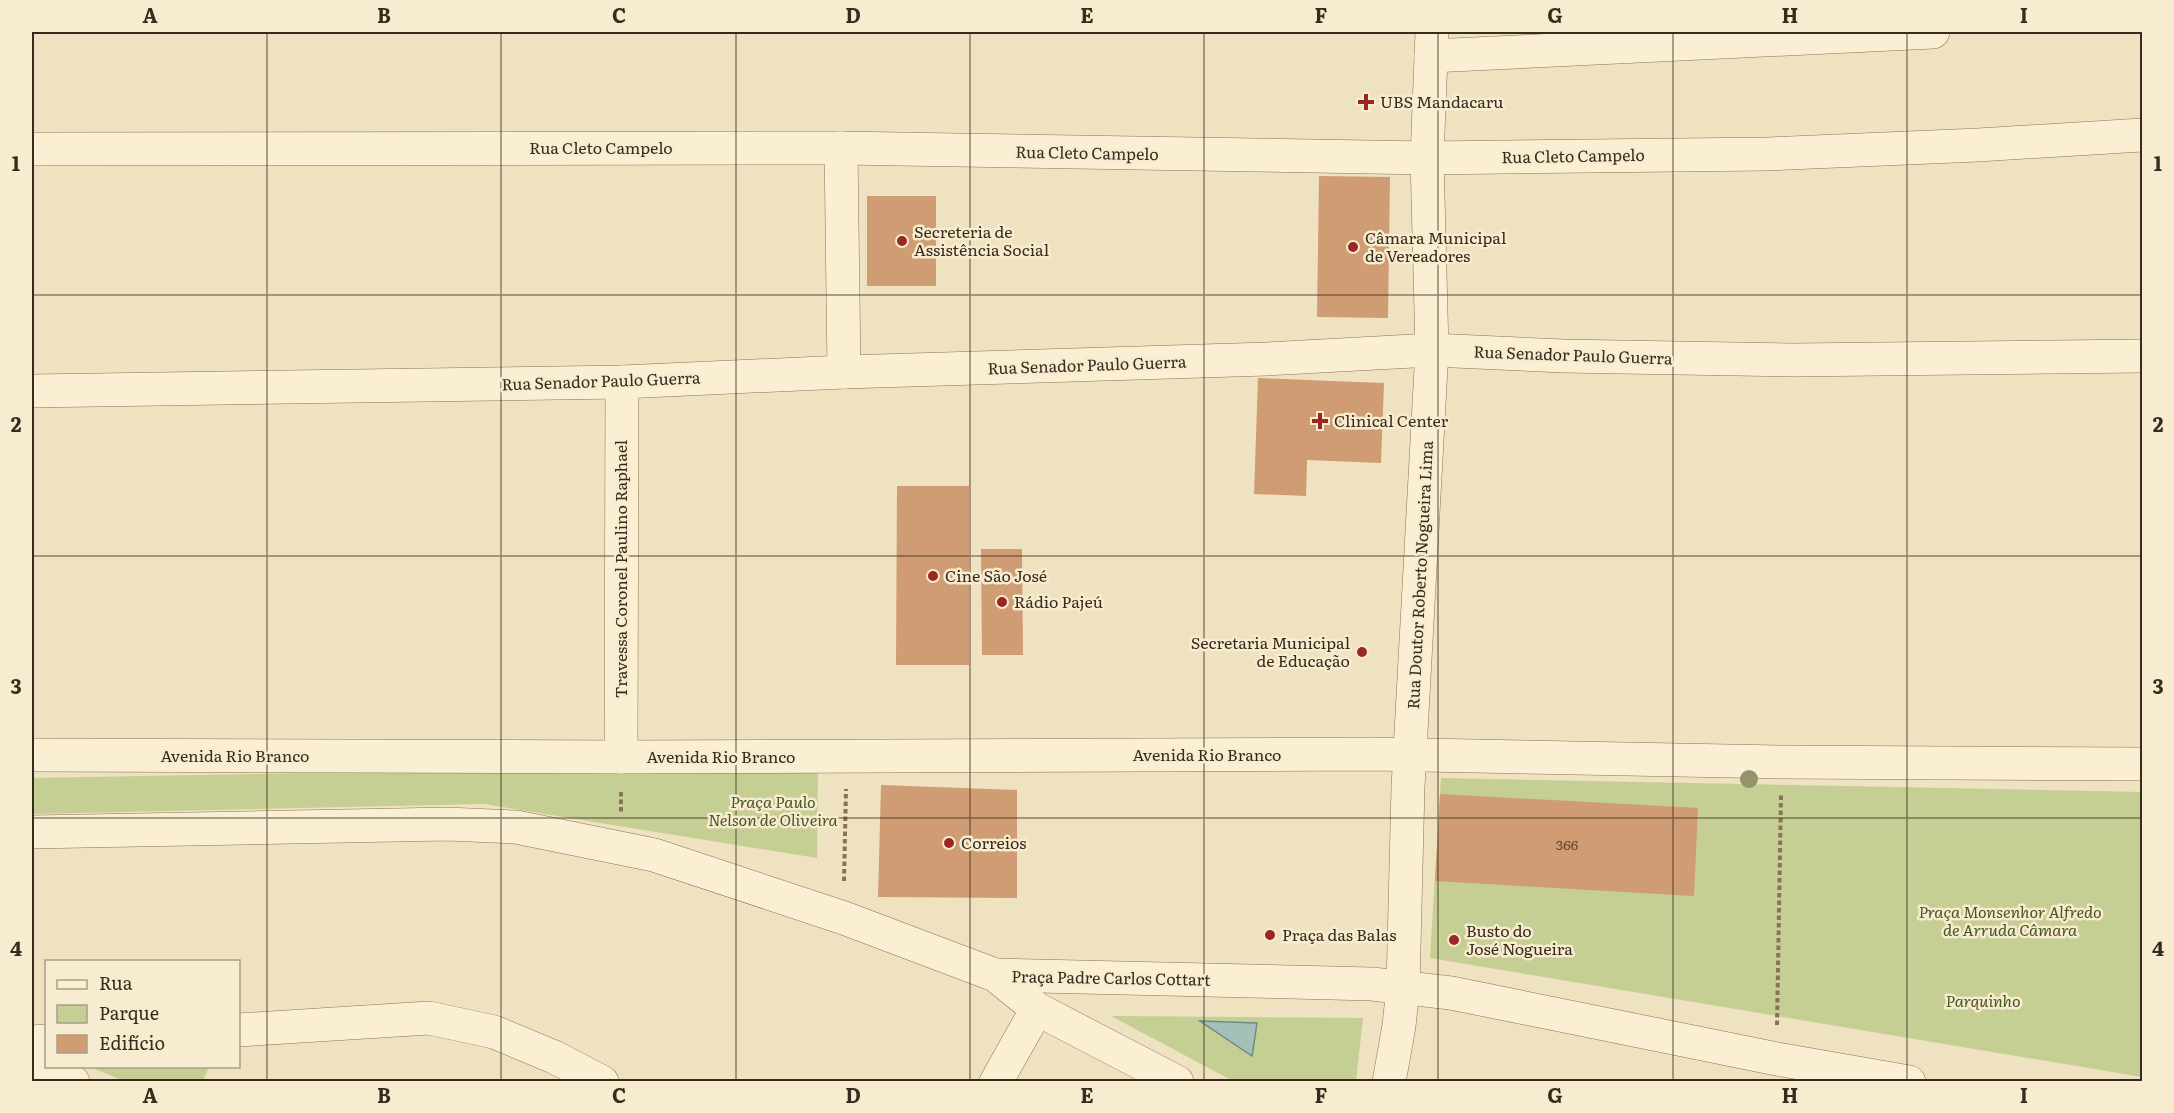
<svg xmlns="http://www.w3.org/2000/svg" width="2174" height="1113" font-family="Literata,serif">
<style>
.green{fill:#c5ce93}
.water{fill:#a3c1b9;stroke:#6a8f87;stroke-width:1.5}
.building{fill:#cf9c74}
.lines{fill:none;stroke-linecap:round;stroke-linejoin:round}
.minor-casing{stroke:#897357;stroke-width:34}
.path{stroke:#897357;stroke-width:4;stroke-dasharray:4.5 3;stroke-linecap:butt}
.minor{stroke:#faefd3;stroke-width:33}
.tree{fill:#939469}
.grid{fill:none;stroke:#382a1c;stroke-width:1.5;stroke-opacity:0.55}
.poi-dot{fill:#9a2725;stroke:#f7eccf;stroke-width:2}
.labels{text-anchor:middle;stroke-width:5;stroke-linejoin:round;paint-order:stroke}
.number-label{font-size:14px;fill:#5e4632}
.poi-label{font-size:16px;fill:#382a1c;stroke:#f7eccf;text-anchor:start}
.street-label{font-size:16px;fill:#382a1c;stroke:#f7eccf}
.park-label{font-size:16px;font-style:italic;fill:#475522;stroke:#f7eccf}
.neatline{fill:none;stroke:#382a1c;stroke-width:2}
.grid-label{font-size:20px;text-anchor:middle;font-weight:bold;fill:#382a1c}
</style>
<rect width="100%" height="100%" fill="#efe2c0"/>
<!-- green -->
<g class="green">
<polygon points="483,770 818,771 817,858 484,804 32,814 32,778"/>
<polygon points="1441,778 2142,792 2142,1077 1430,958"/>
<polygon points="1111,1016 1363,1018 1356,1081 1233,1081"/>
<polygon points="90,1067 209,1067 202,1082 124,1081"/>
</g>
<!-- water -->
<polygon class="water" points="1200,1021 1257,1023 1252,1056"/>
<!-- building -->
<g class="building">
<polygon points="1319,176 1390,177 1388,318 1317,317"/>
<rect x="867" y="196" width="69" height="90"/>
<polygon points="1258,378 1384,383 1381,463 1307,460 1306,496 1254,494"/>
<polygon points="897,486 969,486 969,665 896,665"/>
<polygon points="981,549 1022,549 1023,655 982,655"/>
<polygon points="881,785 1017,790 1017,898 878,897"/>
<polygon points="1440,794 1698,808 1694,896 1435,881"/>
</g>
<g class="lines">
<defs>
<g id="minor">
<polyline points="1431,56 1933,32"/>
<polyline points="841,148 844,372"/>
<polyline points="32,149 841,148 1427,158 1766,154 1978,145 2142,135"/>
<polyline points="32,391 622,382 844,372 1267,359 1432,350 1563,356 1793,360 2142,356"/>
<polyline points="32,755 621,757 1372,754 1782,762 2142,764"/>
<polyline points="621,757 622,382"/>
<polyline points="32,832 447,824 516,827 654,855 844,918 995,975 1037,1009 1177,1082"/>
<polyline points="995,975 1372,984 1451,993 1777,1059 1909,1082"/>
<polyline points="238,1030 429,1018 494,1032 554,1057 602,1082"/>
<polyline points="32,1042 46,1041"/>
<polyline points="32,1069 73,1082"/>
<polyline points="996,1082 1037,1009"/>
<polyline points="1389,1082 1399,1026 1403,987 1408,787 1432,350 1427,158 1432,32"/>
</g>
</defs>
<!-- minor casing -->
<use href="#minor" class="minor-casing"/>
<!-- path -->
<g class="path">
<polyline points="621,792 621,814"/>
<polyline points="844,881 846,789"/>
<polyline points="1777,1025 1781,795"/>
</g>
<!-- minor -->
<use href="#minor" class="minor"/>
</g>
<!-- trees -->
<circle class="tree" cx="1749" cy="779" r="9"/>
<!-- grid -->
<path class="grid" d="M 267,32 L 267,1082M 501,32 L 501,1082M 736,32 L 736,1082M 970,32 L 970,1082M 1204,32 L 1204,1082M 1438,32 L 1438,1082M 1673,32 L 1673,1082M 1907,32 L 1907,1082M 32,295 L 2142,295M 32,556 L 2142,556M 32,818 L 2142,818"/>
<!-- markers -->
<g class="poi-dot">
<path d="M1363 93h6v6h6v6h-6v6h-6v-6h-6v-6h6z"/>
<circle cx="902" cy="241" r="6"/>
<circle cx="1353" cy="247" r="6"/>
<path d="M1317 412h6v6h6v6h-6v6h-6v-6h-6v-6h6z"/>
<circle cx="933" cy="576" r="6"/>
<circle cx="1002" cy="602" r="6"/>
<circle cx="1362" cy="652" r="6"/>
<circle cx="949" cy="843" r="6"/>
<circle cx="1270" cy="935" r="6"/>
<circle cx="1454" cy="940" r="6"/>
</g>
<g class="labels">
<!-- number labels -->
<g class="number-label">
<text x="1567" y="850">366</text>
</g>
<!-- poi labels -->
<g class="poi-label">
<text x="1380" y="108">UBS Mandacaru</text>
<text x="914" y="238">Secreteria de<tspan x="914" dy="18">Assistência Social</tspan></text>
<text x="1365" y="244">Câmara Municipal<tspan x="1365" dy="18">de Vereadores</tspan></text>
<text x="1334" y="427">Clinical Center</text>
<text x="945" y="582">Cine São José</text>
<text x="1014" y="608">Rádio Pajeú</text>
<text x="1350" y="649" text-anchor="end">Secretaria Municipal<tspan x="1350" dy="18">de Educação</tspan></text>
<text x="961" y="849">Correios</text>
<text x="1466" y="937">Busto do<tspan x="1466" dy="18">José Nogueira</tspan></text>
<text x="1282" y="941">Praça das Balas</text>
</g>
<!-- street labels -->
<g class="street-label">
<text x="601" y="154">Rua Cleto Campelo</text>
<text transform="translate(1087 153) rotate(1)" y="6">Rua Cleto Campelo</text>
<text transform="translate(1573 156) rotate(-1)" y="6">Rua Cleto Campelo</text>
<text transform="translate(1573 355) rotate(2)" y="6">Rua Senador Paulo Guerra</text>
<text transform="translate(1087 365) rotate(-2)" y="6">Rua Senador Paulo Guerra</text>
<text transform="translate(601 381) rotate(-2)" y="6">Rua Senador Paulo Guerra</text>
<text transform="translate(621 569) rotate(-90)" y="6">Travessa Coronel Paulino Raphael</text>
<text transform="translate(1420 575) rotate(-87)" y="6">Rua Doutor Roberto Nogueira Lima</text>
<text x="1207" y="761">Avenida Rio Branco</text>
<text x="235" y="762">Avenida Rio Branco</text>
<text x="721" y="763">Avenida Rio Branco</text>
<text transform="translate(1111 978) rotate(1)" y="6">Praça Padre Carlos Cottart</text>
</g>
<!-- park labels -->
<g class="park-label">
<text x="773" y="808">Praça Paulo<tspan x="773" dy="18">Nelson de Oliveira</tspan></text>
<text x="2010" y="918">Praça Monsenhor Alfredo<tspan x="2010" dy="18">de Arruda Câmara</tspan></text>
<text x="1983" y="1007">Parquinho</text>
</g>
</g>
<!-- border -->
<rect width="2174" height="1113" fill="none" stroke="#f7eccf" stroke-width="66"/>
<!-- legend -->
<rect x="45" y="960" width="195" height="108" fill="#f7eccf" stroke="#ab9e87" stroke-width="1.5"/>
<rect x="57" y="980" width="30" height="9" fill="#faefd3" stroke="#ab9e87" stroke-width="1.5"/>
<text x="99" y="990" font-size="18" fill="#382a1c">Rua</text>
<rect x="57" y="1005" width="30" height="18" fill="#c5ce93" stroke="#ab9e87" stroke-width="1.5"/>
<text x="99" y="1020" font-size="18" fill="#382a1c">Parque</text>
<rect x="57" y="1035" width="30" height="18" fill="#cf9c74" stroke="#ab9e87" stroke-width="1.5"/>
<text x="99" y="1050" font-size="18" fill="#382a1c">Edifício</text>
<rect x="33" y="33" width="2108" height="1047" class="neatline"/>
<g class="grid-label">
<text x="150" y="23">A</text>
<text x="384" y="23">B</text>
<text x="619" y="23">C</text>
<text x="853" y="23">D</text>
<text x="1087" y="23">E</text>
<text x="1321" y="23">F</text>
<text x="1555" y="23">G</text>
<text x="1790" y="23">H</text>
<text x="2024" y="23">I</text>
<text x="16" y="171">1</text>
<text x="2158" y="171">1</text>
<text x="16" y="432">2</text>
<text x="2158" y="432">2</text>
<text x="16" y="694">3</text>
<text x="2158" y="694">3</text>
<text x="16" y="956">4</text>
<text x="2158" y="956">4</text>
<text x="150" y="1103">A</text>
<text x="384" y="1103">B</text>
<text x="619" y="1103">C</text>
<text x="853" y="1103">D</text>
<text x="1087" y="1103">E</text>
<text x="1321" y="1103">F</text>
<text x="1555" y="1103">G</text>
<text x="1790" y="1103">H</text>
<text x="2024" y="1103">I</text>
</g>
</svg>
